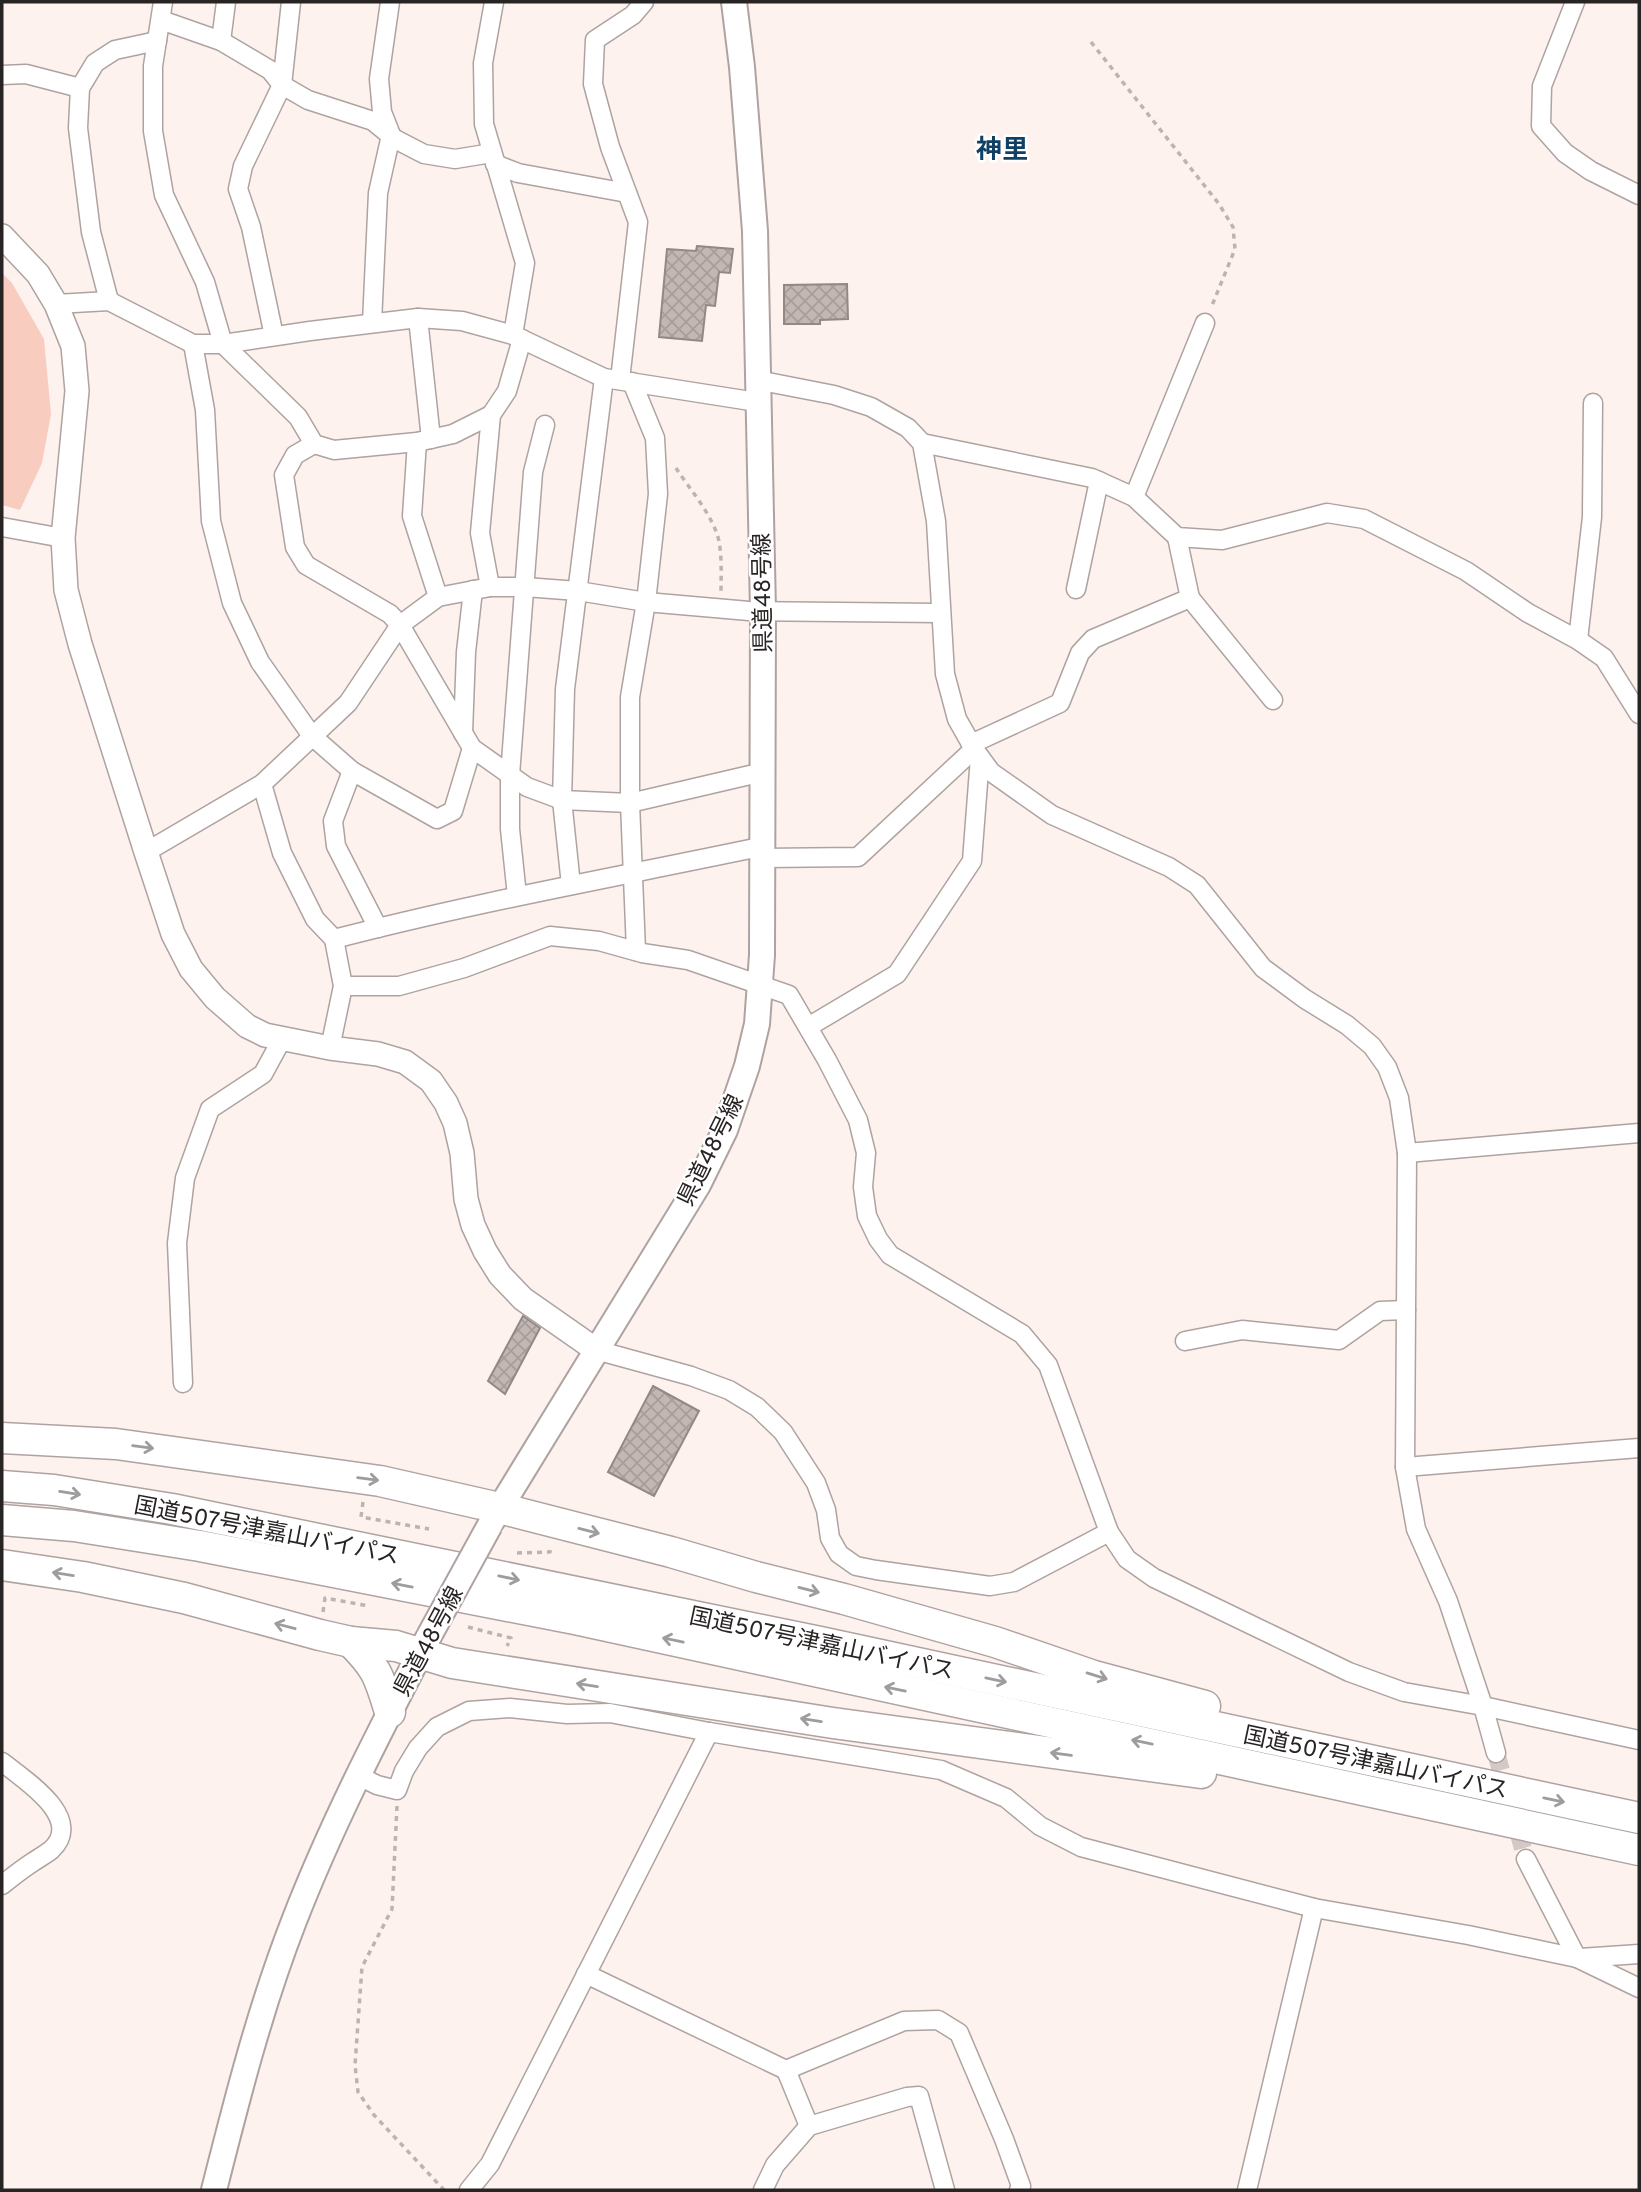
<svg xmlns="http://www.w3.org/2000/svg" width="1641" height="2192" font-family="Overpass,'Noto Sans JP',sans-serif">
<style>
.green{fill:#f8ccbf}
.building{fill:url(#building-cross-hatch);stroke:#938885;stroke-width:2}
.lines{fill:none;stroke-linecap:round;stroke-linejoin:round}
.minor-tunnel{stroke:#d3c9c6;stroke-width:18;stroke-dasharray:18 9;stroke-linecap:butt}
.minor-casing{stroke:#aea3a0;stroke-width:21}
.tertiary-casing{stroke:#aea3a0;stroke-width:26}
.secondary-casing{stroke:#aea3a0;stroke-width:28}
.trunk-casing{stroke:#aea3a0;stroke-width:33}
.path{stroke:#bdb3b1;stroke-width:3.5;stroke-dasharray:5 5;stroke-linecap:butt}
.minor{stroke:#fff;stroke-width:18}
.tertiary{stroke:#fff;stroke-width:23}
.secondary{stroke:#fff;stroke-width:24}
.trunk{stroke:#fff;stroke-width:30}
.secondary-bridge-casing{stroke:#aea3a0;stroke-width:28;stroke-linecap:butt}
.secondary-bridge{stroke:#fff;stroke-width:24}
.oneway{stroke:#9e9c9c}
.labels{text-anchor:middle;stroke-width:5;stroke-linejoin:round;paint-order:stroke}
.street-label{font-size:23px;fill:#282423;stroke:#fff}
.quarter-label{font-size:26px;font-weight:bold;fill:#104064;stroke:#fff}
</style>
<defs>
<pattern id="building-cross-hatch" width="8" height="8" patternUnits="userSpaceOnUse" patternTransform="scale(1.75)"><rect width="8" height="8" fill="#c2b7b3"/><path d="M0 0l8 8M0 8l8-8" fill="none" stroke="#a79d9a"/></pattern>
</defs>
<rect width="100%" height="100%" fill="#fef2ef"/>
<!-- green -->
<polygon class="green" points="2,273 12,283 44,339 51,414 42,463 20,510 2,505"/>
<!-- building -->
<g class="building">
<polygon points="697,246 733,249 730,273 719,272 715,306 706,305 702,341 659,337 667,249 696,251"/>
<polygon points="847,284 848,319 820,320 820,324 784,324 784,285"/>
<polygon points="523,1316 540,1328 505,1394 488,1381"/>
<polygon points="653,1386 699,1411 654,1496 608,1472"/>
</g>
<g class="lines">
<!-- minor-tunnel -->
<polyline class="minor-tunnel" points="1496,1753 1526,1859"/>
<defs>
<g id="minor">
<polyline points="163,2 153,66 153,131 164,195 205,282 223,344 298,417 314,444 334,450 417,442 453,434 491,415"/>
<polyline points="494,2 483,63 484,124 525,263 513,335"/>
<polyline points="1575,2 1542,86 1541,126 1565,153 1591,171 1639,195"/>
<polyline points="161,20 221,41 270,70 282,85 308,100 373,121 395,139 424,154 455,159 492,153"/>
<polyline points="221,41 226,2"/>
<polyline points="2,75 26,74 80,88"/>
<polyline points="495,164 518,173 627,193"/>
<polyline points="109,301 91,232 78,128 80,88 95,63 115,50 157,41"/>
<polyline points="56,304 109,301 193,344 223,344 310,331 418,318 462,321 513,335 604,378 757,402"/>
<polyline points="418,318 431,439"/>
<polyline points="372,323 378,193 391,135 382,112 379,79 390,2"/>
<polyline points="274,336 251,227 238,189 243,166 282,85 291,2"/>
<polyline points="193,344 205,410 211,521 232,603 260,662 312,736 352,771 437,819 453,811 472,748"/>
<polyline points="620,380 638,222 610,147 593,84 595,40 633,15 644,2"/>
<polyline points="757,380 834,395 871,407 908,428 922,443 936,521 945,674 957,719 974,749 991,772 1052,815 1169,867 1197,885 1263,968 1305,999 1347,1025 1372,1046 1387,1067 1399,1098 1407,1153 1405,1467 1416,1529 1448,1601 1483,1706 1496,1753"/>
<polyline points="632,382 655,438 658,494 646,602 630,697 630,803 636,951"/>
<polyline points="417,442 412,516 438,597"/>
<polyline points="922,443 1092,478 1134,497 1177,537 1222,540 1327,513 1364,519 1466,571 1528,613 1578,640 1604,658 1639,714"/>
<polyline points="314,444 295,455 284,475 295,547 306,565 390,614 400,625 472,748 527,787 562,800 630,803 750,775 764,775"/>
<polyline points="1134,497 1205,323"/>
<polyline points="2,527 63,538"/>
<polyline points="1177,537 1190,598 1273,700"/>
<polyline points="490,587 480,533 491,415 507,391 522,339"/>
<polyline points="1076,589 1099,481"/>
<polyline points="1578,640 1592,517 1593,403"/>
<polyline points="463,733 466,652 473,590"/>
<polyline points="971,744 1060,703 1080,653 1093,639 1190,598"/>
<polyline points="352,771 333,821 336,846 378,928"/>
<path d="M 262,784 L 282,853 L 315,919 L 334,939 C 472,903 611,878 750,849 L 763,849"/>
<polyline points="146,852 262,784 348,703 400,625 438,597 490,587 525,587 578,591 646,602 749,611 940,613"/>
<polyline points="763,858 858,857 974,749"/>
<polyline points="571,885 562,800 565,689 604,378"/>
<polyline points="517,896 510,829 510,775 533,472 545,425"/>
<polyline points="343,986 399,986 464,968 550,936 599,941 642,953 688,960 789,995 827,1060 858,1120 866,1153 863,1187 867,1216 878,1239 890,1255 1022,1334 1048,1365 1109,1532 1127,1559 1154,1578 1349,1672 1404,1692 1483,1706 1639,1740"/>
<polyline points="808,1027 897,974 972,861 980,757"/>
<polyline points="330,1048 343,986 334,939"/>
<polyline points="1407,1153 1639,1133"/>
<polyline points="1185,1341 1242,1330 1339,1340 1380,1311 1406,1310"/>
<polyline points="596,1350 691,1376 729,1390 757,1407 783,1432 816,1483 826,1510 830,1538 839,1554 856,1566 876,1570 990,1586 1014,1582 1109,1532"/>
<polyline points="183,1383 177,1243 185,1178 210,1109 263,1074 282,1039"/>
<polyline points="1405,1467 1639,1448"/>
<path d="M 2,1762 C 23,1779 86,1818 51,1850 C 46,1854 39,1858 33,1862 C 22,1869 12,1877 2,1885"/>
<polyline points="357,1775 377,1785 397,1790 404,1771 418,1748 437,1727 469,1711 510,1708 567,1714 610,1713 709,1732 941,1770 1006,1798 1040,1826 1081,1847 1314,1908 1468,1935 1577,1958 1639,1988"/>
<polyline points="1526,1859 1577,1958"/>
<polyline points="1580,1958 1639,1954"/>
<polyline points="586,1974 786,2070 904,2021 938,2020 959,2033 1004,2139 1021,2186 1019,2190"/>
<polyline points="786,2070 809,2126"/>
<polyline points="469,2190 490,2164 709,1732"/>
<polyline points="763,2190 775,2165 809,2126 907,2097 919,2096 945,2190"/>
<polyline points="1247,2190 1314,1908"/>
</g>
<polyline id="tertiary" points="2,236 38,274 56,304 73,346 77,391 63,538 66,590 80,644 146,852 173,934 191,969 215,998 247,1026 265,1035 330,1048 378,1054 405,1062 431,1081 446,1103 455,1123 462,1153 466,1199 473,1225 485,1251 500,1275 523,1299 596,1350"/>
<g id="secondary">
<polyline points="492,1521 698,1185 725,1130 747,1066 757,1024 762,955 763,611 755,231 742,67 734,2"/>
<path d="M 214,2190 C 237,2099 260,2008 294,1921 C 332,1823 380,1731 428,1638"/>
</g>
<g id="trunk">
<polyline points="2,1438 116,1444 380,1481 499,1508 671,1552 756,1577 844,1599 995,1642 1094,1676 1205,1706"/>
<polyline points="2,1486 54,1490 172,1509 820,1642 1639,1818"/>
<polyline points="2,1520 74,1526 200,1546 575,1619 1639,1850"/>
<polyline points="2,1565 83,1577 184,1598 320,1635 351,1642 396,1646 452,1663 833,1723 1201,1773"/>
<path d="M 351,1642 C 378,1669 379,1677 390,1712"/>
</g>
</defs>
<!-- minor casing -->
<use href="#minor" class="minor-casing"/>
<!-- tertiary casing -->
<use href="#tertiary" class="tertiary-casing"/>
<!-- secondary casing -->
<use href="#secondary" class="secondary-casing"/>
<!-- trunk casing -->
<use href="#trunk" class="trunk-casing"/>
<!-- path -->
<g class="path">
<polyline points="1091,42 1219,204 1233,227 1235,249 1211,308"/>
<path d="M 676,468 C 690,490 713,515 719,541 C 722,558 721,575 721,592"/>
<polyline points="363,1502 361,1517 429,1529"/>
<polyline points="517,1553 550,1552 551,1547"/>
<polyline points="323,1612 325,1598 369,1606"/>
<polyline points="468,1627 511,1638 507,1646"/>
<polyline points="397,1806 392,1909 362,1967 355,2065 358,2092 374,2115 444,2190"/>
</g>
<!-- minor -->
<use href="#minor" class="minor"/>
<!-- tertiary -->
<use href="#tertiary" class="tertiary"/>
<!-- secondary -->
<use href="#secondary" class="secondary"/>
<!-- trunk -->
<use href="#trunk" class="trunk"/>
<defs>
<polyline id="secondary-bridge" points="429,1636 490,1525"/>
</defs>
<!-- secondary-bridge casing -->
<use href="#secondary-bridge" class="secondary-bridge-casing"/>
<!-- secondary-bridge -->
<use href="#secondary-bridge" class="secondary-bridge"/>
</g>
<!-- one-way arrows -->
<defs><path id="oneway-shaft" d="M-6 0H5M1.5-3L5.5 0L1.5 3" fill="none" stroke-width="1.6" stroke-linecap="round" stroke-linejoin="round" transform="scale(1.75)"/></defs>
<g class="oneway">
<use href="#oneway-shaft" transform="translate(143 1447) rotate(8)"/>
<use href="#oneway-shaft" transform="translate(368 1479) rotate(8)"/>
<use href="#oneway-shaft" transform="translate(70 1493) rotate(9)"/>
<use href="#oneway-shaft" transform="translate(589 1531) rotate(14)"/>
<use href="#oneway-shaft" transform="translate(63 1574) rotate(-171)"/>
<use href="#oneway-shaft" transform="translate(509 1578) rotate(12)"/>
<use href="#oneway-shaft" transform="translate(402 1585) rotate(-169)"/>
<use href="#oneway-shaft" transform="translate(809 1590) rotate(14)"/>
<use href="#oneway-shaft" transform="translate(285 1626) rotate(-165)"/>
<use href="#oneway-shaft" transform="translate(673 1640) rotate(-168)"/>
<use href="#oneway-shaft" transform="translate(1097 1676) rotate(17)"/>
<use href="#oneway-shaft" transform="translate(996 1680) rotate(12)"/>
<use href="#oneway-shaft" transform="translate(587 1685) rotate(-171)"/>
<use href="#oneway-shaft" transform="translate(895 1689) rotate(-168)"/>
<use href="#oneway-shaft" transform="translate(811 1720) rotate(-171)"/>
<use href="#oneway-shaft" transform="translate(1142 1742) rotate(-168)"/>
<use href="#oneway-shaft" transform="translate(1061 1754) rotate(-172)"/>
<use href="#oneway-shaft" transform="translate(1554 1800) rotate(12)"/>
</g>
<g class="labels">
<!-- street labels -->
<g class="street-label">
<text transform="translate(762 593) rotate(-91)" y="8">県道48号線</text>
<text transform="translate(710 1150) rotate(-64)" y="8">県道48号線</text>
<text transform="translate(267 1530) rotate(11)" y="8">国道507号津嘉山バイパス</text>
<text transform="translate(428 1641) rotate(-62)" y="8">県道48号線</text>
<text transform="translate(822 1643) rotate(12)" y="8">国道507号津嘉山バイパス</text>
<text transform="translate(1376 1762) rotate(12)" y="8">国道507号津嘉山バイパス</text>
</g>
<!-- quarter labels -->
<g class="quarter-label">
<text x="1002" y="158">神里</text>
</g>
</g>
<!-- border -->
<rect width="1641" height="2192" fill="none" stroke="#282423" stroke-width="7"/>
</svg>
